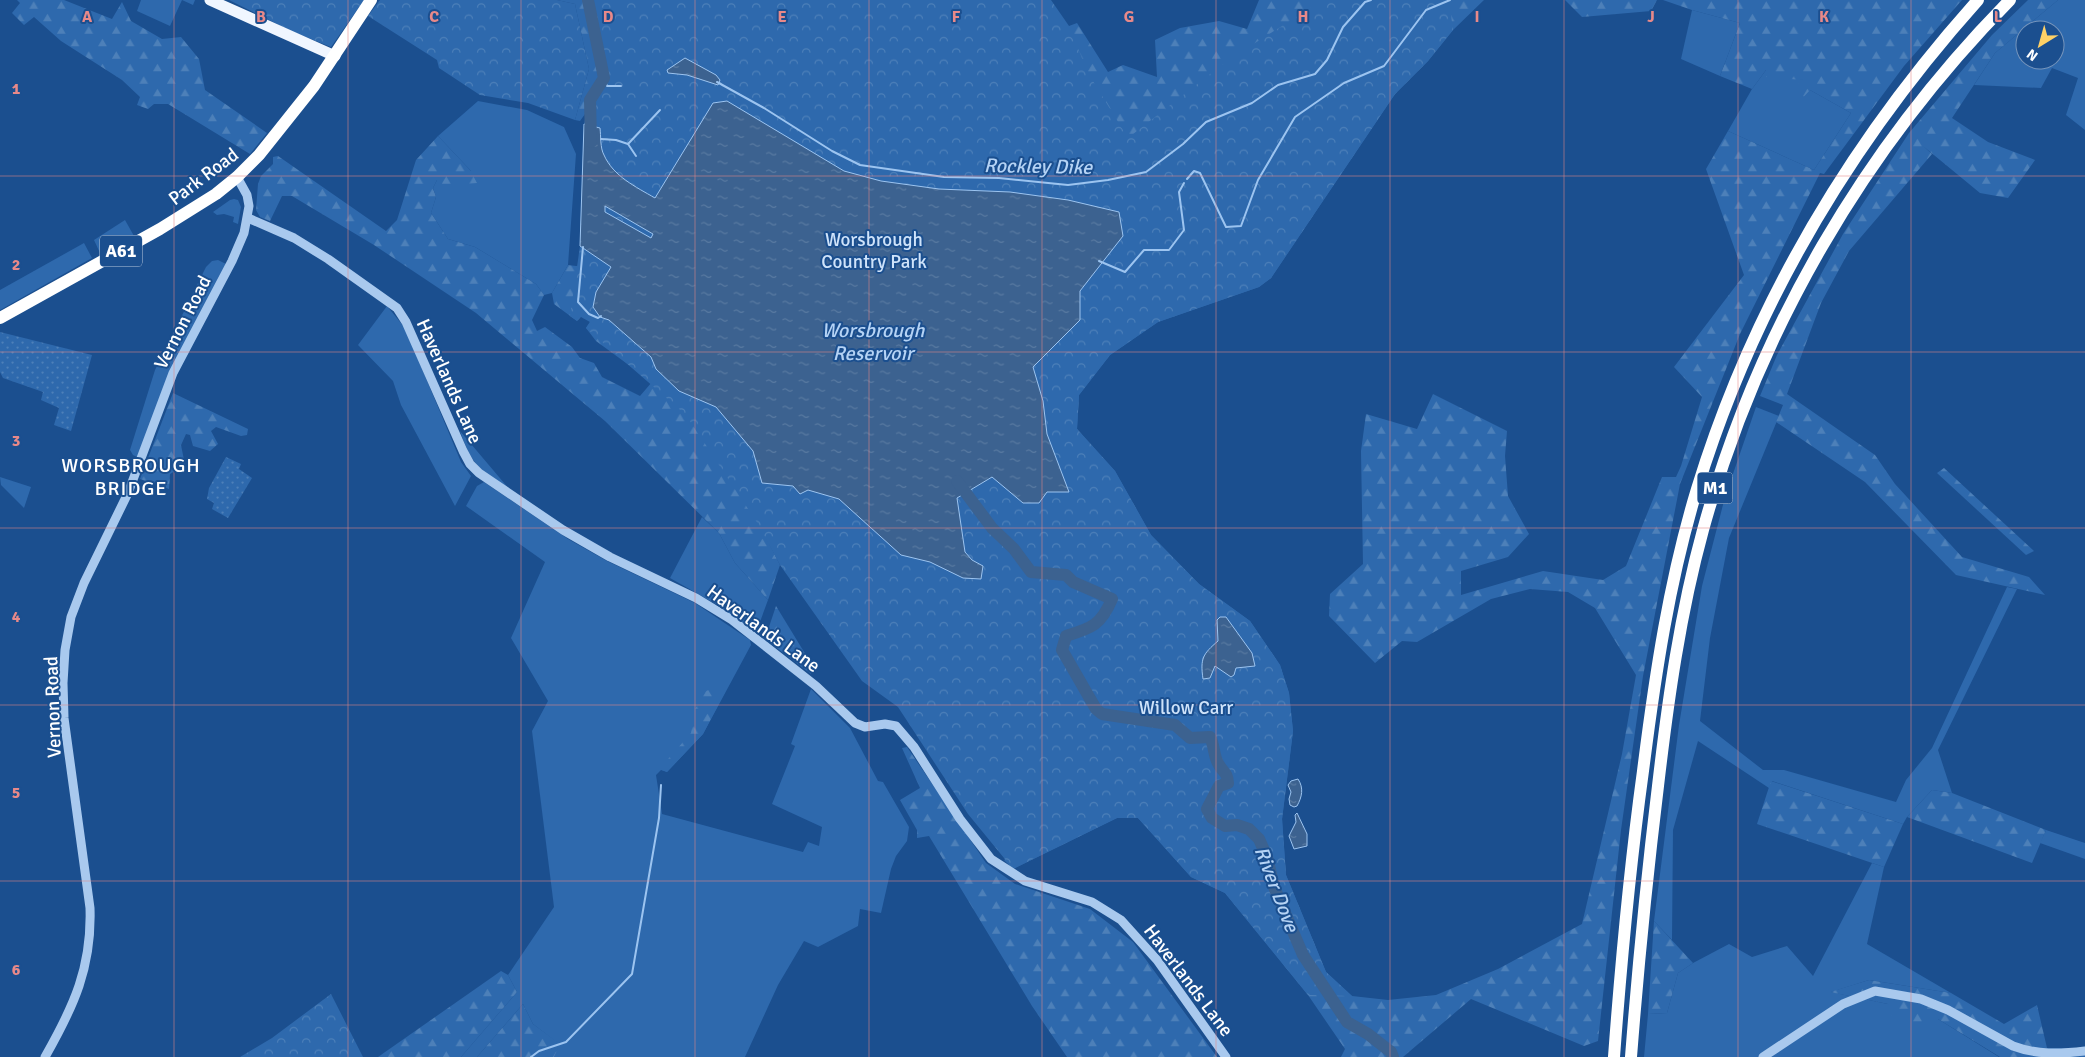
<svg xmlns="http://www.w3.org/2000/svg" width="2085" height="1057" font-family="Signika,sans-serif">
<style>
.grass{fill:#2e69ad;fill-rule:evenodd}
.forest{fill:url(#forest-firs)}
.park{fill:url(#park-crowns)}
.garden{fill:url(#garden-dots)}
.water{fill:url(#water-ripples);stroke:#9cc4f0;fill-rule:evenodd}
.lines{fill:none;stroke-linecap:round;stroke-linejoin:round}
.stream{stroke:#9cc4f0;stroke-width:2}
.river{stroke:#3c6290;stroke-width:12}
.minor{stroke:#a9c9ee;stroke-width:9}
.major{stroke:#f0f6ff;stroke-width:11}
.highway{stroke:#fff;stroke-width:12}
.grid{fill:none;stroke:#e88989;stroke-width:1;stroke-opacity:0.55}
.labels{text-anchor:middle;stroke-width:4;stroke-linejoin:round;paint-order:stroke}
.shield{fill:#1b4f8f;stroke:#bbcadd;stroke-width:1}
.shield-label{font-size:18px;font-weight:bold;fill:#fff}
.street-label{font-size:19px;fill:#fff;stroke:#1b4f8f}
.park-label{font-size:19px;fill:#cfe3fa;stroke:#1b4f8f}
.water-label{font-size:20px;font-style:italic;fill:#b5d3f5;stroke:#1b4f8f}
.neighbourhood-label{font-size:20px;letter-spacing:1px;fill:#fff;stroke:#1b4f8f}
.grid-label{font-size:16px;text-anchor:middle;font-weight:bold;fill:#e88989;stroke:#1b4f8f;stroke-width:4;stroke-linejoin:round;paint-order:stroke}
</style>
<defs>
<pattern id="forest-firs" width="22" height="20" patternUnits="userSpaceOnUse" patternTransform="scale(1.25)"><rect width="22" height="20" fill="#2e69ad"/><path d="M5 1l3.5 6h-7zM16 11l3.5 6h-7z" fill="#4d80b9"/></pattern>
<pattern id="park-crowns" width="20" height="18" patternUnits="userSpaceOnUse" patternTransform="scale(1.25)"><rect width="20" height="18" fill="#2e69ad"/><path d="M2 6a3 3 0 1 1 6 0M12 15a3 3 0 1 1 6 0" fill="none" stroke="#4d80b9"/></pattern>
<pattern id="garden-dots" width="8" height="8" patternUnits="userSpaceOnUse" patternTransform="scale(1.25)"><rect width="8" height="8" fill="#2e69ad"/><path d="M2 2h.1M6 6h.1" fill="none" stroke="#4d80b9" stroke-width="1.8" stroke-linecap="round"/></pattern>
<pattern id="water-ripples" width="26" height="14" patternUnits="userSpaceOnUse" patternTransform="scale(1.25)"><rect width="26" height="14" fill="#3c6290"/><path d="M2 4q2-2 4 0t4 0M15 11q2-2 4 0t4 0" fill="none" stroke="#597aa1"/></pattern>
</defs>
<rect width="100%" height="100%" fill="#1b4f8f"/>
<!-- grass -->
<g class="grass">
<polygon points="141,0 195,0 193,5 182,0 170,26 137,11"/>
<path d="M 2058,0 L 2085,0 L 2085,130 L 2066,115 L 2078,78 L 2052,68 L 2041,88 L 1974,85 L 1995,53 ZM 2025,30 L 2055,30 L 2055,60 L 2025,60 Z"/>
<polygon points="1692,10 1740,23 1720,76 1681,59"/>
<polygon points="1766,70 1804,80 1810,90 1851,113 1814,170 1728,131 1752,89"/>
<polygon points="478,101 527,110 564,127 576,154 568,265 552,293 544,295 536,284 475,247 448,239 431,213 436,197 433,188 437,180 471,171 438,136"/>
<polygon points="234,199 238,200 241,207 238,224 233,222 234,217 224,214 217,215 213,212 230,200"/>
<polygon points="125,220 134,236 100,253 94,240"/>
<polygon points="84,243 92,258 0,310 0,290"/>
<polygon points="218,260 226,264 139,458 133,455 130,450 155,370 206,267 212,261"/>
<polygon points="387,306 405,328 461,462 471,476 455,506 401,405 393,381 358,345"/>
<polygon points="1756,407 1779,416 1729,538 1710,638 1700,721 1763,770 1784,770 1896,802 1906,780 1932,748 2007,587 2017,589 1938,750 1952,793 1932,790 1907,817 1903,824 1772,781 1769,788 1698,741 1673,830 1672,940 1654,921 1679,725 1702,586 1725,497"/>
<path d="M 460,431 L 510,490 C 480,470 472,466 460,431 Z"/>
<polygon points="0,477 31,487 24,508 1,485"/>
<polygon points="484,482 568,539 607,561 695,603 750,640 751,645 703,734 667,772 661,770 656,775 662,814 803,852 808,842 819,846 822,827 772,804 795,746 791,744 811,689 850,728 878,781 883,782 909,827 907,841 896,856 891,869 881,913 860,909 858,926 818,947 804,941 778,985 745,1057 554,1057 559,1044 533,1024 523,1004 477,1057 461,1057 517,992 508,975 554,907 532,731 548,701 511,638 545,562 466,506 477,486"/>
<polygon points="702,517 719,533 735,563 768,600 757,630 748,628 721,607 670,578"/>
<polygon points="2046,830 2085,843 2085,859 2040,843"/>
<polygon points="1872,863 1884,867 1867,944 1951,993 1869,980 1831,992 1888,1004 1938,1019 1999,1057 1644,1057 1648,1014 1667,1013 1678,973 1693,963 1729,944 1752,957 1787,946 1813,976"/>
</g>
<!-- forest -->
<g class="forest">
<polygon points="17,0 64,0 112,19 122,2 131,21 162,39 181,37 199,59 205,90 267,133 250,154 168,104 154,104 148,109 137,105 140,97 122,80 61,41 34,17 24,25 12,13 20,3"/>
<polygon points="557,0 667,0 580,121 575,120 589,69 575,4"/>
<polygon points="1259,0 1484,0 1453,30 1428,61 1395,94 1271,278 1259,287 1158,322 1110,355 1079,395 1077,429 1115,471 1151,535 1199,584 1250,621 1280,665 1289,693 1293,731 1282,819 1286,875 1326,972 1352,996 1388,1000 1436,995 1498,969 1582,924 1622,754 1636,675 1595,608 1568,592 1530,589 1491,599 1417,642 1402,641 1375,663 1329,616 1330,594 1363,564 1361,451 1366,414 1417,429 1433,394 1507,431 1505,456 1508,496 1529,534 1508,557 1461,571 1461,595 1543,571 1603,580 1626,566 1662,477 1676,477 1681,466 1702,397 1674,367 1744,275 1706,169 1728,131 1814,170 1851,113 1810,90 1797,104 1789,92 1803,80 1766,77 1766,70 1752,89 1720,76 1740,23 1692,10 1663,0 1962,0 1904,66 1824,174 1820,173 1740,334 1680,484 1643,676 1621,830 1598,1041 1584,1046 1471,999 1403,1057 1341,1057 1345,1049 1308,995 1225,893 1191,877 1138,818 1117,818 1013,869 1004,860 1110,776 714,90 1065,76 1069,26 1077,23 1108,72 1123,65 1157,77 1155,40 1180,28 1219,21 1247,29"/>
<polygon points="1565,0 1657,0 1651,11 1582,17"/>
<polygon points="2028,0 2058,0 1995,53 1952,118 1988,142 2035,160 2008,198 1980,193 1923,146 1932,154 1849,251 1821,303 1787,394 1875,455 1895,484 1962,557 2029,577 2045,595 1956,575 1865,482 1776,422 1783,405 1760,396 1777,355 1843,234 1909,133 1992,35"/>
<polygon points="438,136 471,171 477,183 445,186 437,180 433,188 436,197 431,213 448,239 475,247 536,284 544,295 532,320 537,331 545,327 572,347 580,358 594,363 602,377 640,396 652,382 596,341 586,328 590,322 679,391 759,524 780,565 768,600 735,563 719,533 605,421 476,313 374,245 292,196 282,196 270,221 260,217 256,210 258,184 261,176 273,164 273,157 278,156 386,231 397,220 416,160"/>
<polygon points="568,265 576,266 589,265 577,313 577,321 554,304 552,293"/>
<polygon points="173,393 248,429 247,435 241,436 216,427 211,431 218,444 210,451 193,446 190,435 186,434 181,445 185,465 170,474 169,489 140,479"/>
<polygon points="1944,468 2034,551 2026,555 1937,473"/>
<polygon points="776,606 812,665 811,674 765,639"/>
<polygon points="719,686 727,688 703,734 667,772 662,770 662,766 691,733 694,711 706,691"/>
<polygon points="907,747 986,863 1015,884 1090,909 1133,942 1217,1057 1067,1057 1032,1006 929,836 917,838 917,830 900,800 920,788 902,748"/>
<polygon points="1771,781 1903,824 1884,867 1757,824"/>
<polygon points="1932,790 1952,793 2046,830 2032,863 1907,817"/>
<polygon points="1654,921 1693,963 1678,973 1667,1013 1648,1014"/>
<polygon points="501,971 508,975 517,992 461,1057 378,1057"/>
<polygon points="1869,980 1951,993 2004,1024 2037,1005 2047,1048 2085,1048 2085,1057 2000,1057 1938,1019 1917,1034 1892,1016 1888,1004 1830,992"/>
<polygon points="523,1004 533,1024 560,1044 554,1057 477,1057"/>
</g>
<!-- park -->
<g class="park">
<polygon points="229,0 364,0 331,47 291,31"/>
<polygon points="380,0 557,0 575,4 589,69 575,120 528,103 480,95 439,68 437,60 368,16"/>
<polygon points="588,0 1051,0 1069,26 1088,73 1128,138 1228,60 1323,0 1449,0 1453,30 1428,61 1395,94 1271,278 1259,287 1158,322 1110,355 1079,395 1077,429 1115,471 1151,535 1199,584 1250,621 1280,665 1289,693 1293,731 1282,819 1286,875 1326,972 1352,996 1308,995 1225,893 1191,877 1138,818 1117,818 1013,869 968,814 898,707 862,681 780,565 758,524 686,415 586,328 590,322 581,317 577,321 570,316 580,246 584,124 590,100 604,78"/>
<polygon points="331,994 363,1057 240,1057 272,1038"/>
</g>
<!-- garden -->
<g class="garden">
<polygon points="0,332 92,355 71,431 54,425 59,408 41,400 43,392 3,378 0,372"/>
<polygon points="226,457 241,464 239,469 252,478 228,518 212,509 214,503 207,499 209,488"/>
</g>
<!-- water -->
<g class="water">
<polygon points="685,58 716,75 720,80 718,85 687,75 668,73 667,70"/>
<path d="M 727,101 L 844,171 L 881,181 L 939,189 L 1010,192 L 1068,200 L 1119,212 L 1123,236 L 1080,291 L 1080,320 L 1033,367 L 1043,401 L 1047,434 L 1069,492 L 1047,492 L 1039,503 L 1023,503 L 992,477 L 957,498 L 965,552 L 972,560 L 983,566 L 981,579 L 963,578 L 930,562 L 901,555 L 839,499 L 808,490 L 800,494 L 793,486 L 762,483 L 753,451 L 716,407 L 679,391 L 656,369 L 651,357 L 609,320 L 600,317 L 593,307 L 596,292 L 611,267 L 580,246 L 584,124 L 600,128 C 601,136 600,148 604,155 C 613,176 636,187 655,198 L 713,103 ZM 605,206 L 653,234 L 651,238 L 605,212 Z"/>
<path d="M 1220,617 L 1226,617 L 1252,653 L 1255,666 L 1236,668 L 1234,675 L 1231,677 L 1215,666 L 1210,678 L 1203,679 C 1200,658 1203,654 1218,641 L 1217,620 Z"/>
<path d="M 1298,779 C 1304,788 1302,797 1297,806 L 1294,807 L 1290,805 L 1289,799 L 1291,792 L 1288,785 L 1291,781 Z"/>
<polygon points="1297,813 1307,834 1307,846 1294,849 1289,836 1296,822 1295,815"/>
</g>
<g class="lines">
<!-- stream -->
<g class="stream">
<polyline points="604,78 607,86 621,86"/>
<polyline points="717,82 764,108 832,151 860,165 944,177 999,178 1068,185 1108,180 1146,172 1183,144 1206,122 1252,103 1278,85 1315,74 1327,60 1343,27 1365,2 1371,0"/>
<polyline points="601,139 616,140 628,144 660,110"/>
<polyline points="628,144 636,156"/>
<polyline points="1187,179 1194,171 1200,173 1226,227 1241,226 1258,180 1295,117 1344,83 1384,66 1426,10 1450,0"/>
<polyline points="583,247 578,302 589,314 598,318 601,316"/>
<polyline points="1099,261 1125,272 1144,250 1169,250 1184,230 1179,192 1184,183"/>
<polyline points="531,1057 539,1051 566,1042 632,974 659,818 661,785"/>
</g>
<!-- river -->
<g class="river">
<polyline points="588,0 604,78 590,100 591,142"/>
<path d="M 957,481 L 992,528 L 1014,549 L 1031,572 L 1066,575 L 1073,582 L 1112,599 C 1101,625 1092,628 1066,636 L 1062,650 L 1096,709 L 1102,714 L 1175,725 L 1190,738 L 1210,737 C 1215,746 1213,756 1219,765 C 1224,773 1227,772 1228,783 L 1219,786 L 1207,809 L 1212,818 L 1225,826 L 1237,825 L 1249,829 L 1259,839 L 1267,857 L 1274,887 L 1303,955 L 1347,1022 L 1368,1034 L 1391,1052 L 1393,1057"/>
</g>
<!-- minor -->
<g class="minor">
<polyline points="248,218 294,238 328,259 397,308 406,322 463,451 470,464 479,473 563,530 610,557 696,598 732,620 816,686 855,723 865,727 885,724 896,726 914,747 960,819 991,859 1025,881 1092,902 1121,920 1157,960 1226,1057"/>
<path d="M 45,1057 C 74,1006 92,967 90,908 L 64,718 L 63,683 L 65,650 L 71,617 L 84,583 L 128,493 L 173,373 L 232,261 L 244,233 L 249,206 L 247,195 L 237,177"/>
<path d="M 1763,1057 L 1843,1004 L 1875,991 L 1921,999 L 1948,1010 L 2013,1046 C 2037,1055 2060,1054 2085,1051"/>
</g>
<!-- major -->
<polyline class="major" points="210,0 335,56"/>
<!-- highway -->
<g class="highway">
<polyline points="0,318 160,229 216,194 237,177 259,155 314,86 371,0"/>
<path d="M 1614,1057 C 1621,962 1630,866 1643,771 C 1655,676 1669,581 1697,489 C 1754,304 1849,144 1978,0"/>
<path d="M 1631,1057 C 1638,967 1647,876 1658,786 C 1668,700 1680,614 1703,530 C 1758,330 1865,147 2010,0"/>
</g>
</g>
<!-- grid -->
<path class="grid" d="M 174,0 L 174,1057M 348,0 L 348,1057M 521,0 L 521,1057M 695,0 L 695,1057M 869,0 L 869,1057M 1042,0 L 1042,1057M 1216,0 L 1216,1057M 1390,0 L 1390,1057M 1564,0 L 1564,1057M 1738,0 L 1738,1057M 1911,0 L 1911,1057M 0,176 L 2085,176M 0,352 L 2085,352M 0,528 L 2085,528M 0,705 L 2085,705M 0,881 L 2085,881"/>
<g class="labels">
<!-- shield labels -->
<g class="shield">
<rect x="100" y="235.5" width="42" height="31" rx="4"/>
<rect x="1697.5" y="472.5" width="35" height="31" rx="4"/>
</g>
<g class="shield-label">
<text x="121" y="257">A61</text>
<text x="1715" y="494">M1</text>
</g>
<!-- street labels -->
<g class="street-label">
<text transform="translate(203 176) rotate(-37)" y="7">Park Road</text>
<text transform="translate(182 322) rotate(-63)" y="7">Vernon Road</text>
<text transform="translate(450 381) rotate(66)" y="7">Haverlands Lane</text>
<text transform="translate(764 628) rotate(36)" y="7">Haverlands Lane</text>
<text transform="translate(52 707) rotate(-92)" y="7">Vernon Road</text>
<text transform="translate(1189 980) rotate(53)" y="7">Haverlands Lane</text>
</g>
<!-- park labels -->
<g class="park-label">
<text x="874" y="246">Worsbrough<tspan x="874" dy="22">Country Park</tspan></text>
<text x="1186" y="714">Willow Carr</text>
</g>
<!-- water labels -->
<g class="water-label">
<text transform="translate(1038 166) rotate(1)" y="7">Rockley Dike</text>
<text x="873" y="337">Worsbrough<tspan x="873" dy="23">Reservoir</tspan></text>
<text transform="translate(1277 889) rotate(69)" y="7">River Dove</text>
</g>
<!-- neighbourhood labels -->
<g class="neighbourhood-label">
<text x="131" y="472">WORSBROUGH<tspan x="131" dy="23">BRIDGE</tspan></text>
</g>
</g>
<g class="grid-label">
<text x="87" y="22">A</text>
<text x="261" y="22">B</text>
<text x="434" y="22">C</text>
<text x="608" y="22">D</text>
<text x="782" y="22">E</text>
<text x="956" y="22">F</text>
<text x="1129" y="22">G</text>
<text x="1303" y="22">H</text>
<text x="1477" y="22">I</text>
<text x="1651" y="22">J</text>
<text x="1824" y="22">K</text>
<text x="1998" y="22">L</text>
<text x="16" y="94">1</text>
<text x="16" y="270">2</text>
<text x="16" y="446">3</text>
<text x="16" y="622">4</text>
<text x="16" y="798">5</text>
<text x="16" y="975">6</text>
</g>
<!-- north arrow -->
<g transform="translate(2040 45) rotate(217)"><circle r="24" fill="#1b4f8f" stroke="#7695bc"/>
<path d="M0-4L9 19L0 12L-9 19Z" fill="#ffd166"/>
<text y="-8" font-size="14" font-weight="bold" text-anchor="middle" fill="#ffffff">N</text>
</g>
</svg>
